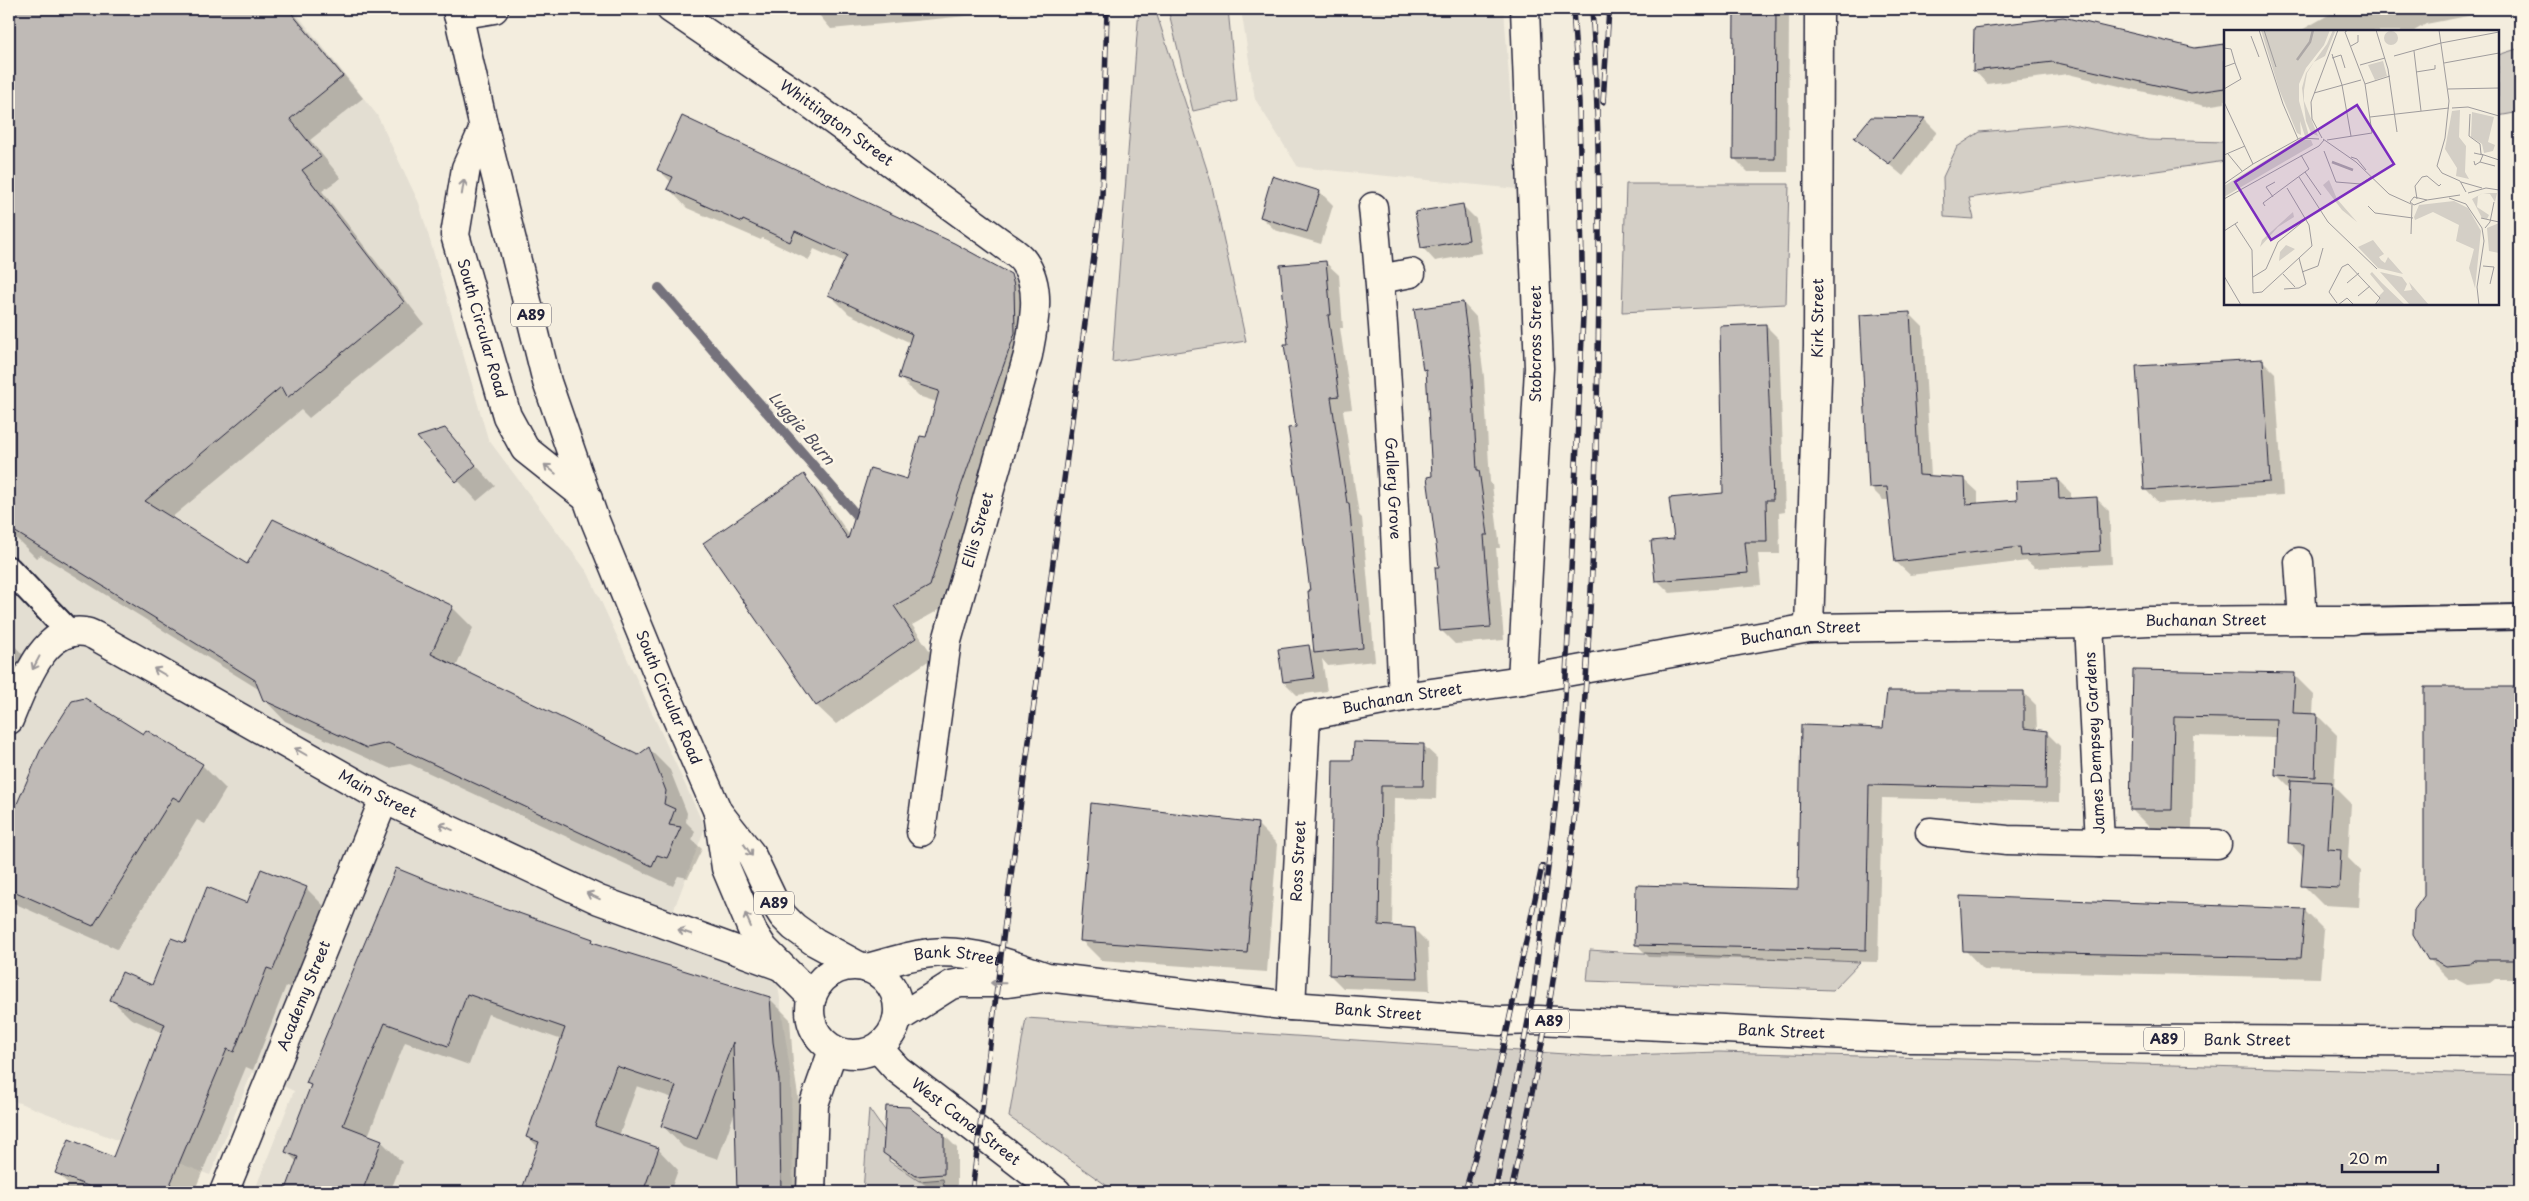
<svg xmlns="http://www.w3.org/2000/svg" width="2529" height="1201" font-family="'Playpen Sans',sans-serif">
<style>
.built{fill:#e3ded2}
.green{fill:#d4cfc6;stroke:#7b7880}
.shadow{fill:#0003}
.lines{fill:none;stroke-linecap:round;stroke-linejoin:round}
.stream{stroke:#75727b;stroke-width:10}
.building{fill:#bfbab6;stroke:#22223b}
.pedestrian-casing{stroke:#22223b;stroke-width:28}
.minor-casing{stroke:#22223b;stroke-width:31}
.tertiary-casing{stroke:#22223b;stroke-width:31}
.secondary-casing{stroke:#22223b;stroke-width:31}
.primary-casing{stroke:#22223b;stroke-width:31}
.pedestrian{stroke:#fcf5e5;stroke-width:24}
.minor{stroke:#fcf5e5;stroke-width:28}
.tertiary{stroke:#fcf5e5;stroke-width:28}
.secondary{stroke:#fcf5e5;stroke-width:28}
.primary{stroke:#fcf5e5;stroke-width:28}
.rail-casing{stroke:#22223b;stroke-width:5.5}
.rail{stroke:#fcf5e5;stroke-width:4;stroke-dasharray:11;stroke-linecap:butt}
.oneway{stroke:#9a9698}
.labels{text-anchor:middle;stroke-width:5;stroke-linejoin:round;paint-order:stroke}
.shield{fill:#fcf5e5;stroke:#63616e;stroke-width:1}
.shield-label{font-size:14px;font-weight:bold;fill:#22223b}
.street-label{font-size:15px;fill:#22223b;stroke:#fcf5e5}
.water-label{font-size:16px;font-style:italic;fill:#525160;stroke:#fcf5e5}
.inset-river{fill:none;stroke:#aca7a6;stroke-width:2.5}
.inset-road{fill:none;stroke:#9f9c9d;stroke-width:1}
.view{fill:#7b2cbf;fill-opacity:0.15;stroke:#7b2cbf;stroke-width:2.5}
.inset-edge{fill:none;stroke:#22223b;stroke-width:2.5}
</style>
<rect width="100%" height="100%" fill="#f3edde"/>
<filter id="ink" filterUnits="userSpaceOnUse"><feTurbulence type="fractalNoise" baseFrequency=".02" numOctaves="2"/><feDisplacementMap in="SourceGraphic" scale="10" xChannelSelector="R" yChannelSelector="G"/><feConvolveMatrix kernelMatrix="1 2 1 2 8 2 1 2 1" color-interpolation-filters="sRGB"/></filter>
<g filter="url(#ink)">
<!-- built -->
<g class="built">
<polygon points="9,9 293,9 377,115 419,203 488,439 588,573 705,828 666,930 776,970 791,1078 793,1192 254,1192 294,1091 252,1072 210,1175 9,1099"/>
<polygon points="1241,9 1504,9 1517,189 1298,167 1255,99"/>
</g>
<!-- green -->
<g class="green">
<polygon points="1139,9 1155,9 1211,182 1246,341 1112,362"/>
<polygon points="1168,9 1228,9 1237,101 1193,111"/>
<polygon points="2520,48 2520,112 2498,116 2498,55"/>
<polygon points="2067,124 2148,140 2225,142 2225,161 1969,198 1974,219 1944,217 1943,177 1957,147 1980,132"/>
<polygon points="1626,184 1789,184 1786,304 1622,312"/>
<polygon points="1590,950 1619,952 1860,962 1833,990 1587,981"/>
<polygon points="1026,1018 1595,1056 1719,1052 2520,1075 2520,1192 1116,1192 1009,1117"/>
<polygon points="869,1109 890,1139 889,1161 919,1181 943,1179 945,1192 863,1192"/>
</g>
<!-- shadow -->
<g class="shadow">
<polygon points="9,9 290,9 363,98 310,140 341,178 322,191 424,324 309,418 301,410 171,518 247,566 452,607 473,628 456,667 638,757 649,749 670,770 687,813 686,822 695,831 692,840 702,849 688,878 678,876 673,886 410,764 389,768 285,721 264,699 260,690 41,555 36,558 15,537 9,529"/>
<polygon points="814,9 1039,9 831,29"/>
<polygon points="1254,9 1318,9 1267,15"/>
<polygon points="1736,9 1789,9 1788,172 1748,172 1734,158"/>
<polygon points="2339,9 2504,9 2426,24 2414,31 2300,31"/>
<polygon points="2507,9 2520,9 2520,11 2513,15"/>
<polygon points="1975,29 2195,49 2225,45 2225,103 2205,106 2068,74 1987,84 1974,70"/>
<polygon points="1924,119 1937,132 1903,176 1856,137"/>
<polygon points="658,169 1010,275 1029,295 1032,306 948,605 912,625 934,657 836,724 817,706 705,543 803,476 822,495 850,536 907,480 927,438 937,402 918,396 900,378 911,343 849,314 830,295 845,263 814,249 809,260 762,238 761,240 687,208 669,189 672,183"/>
<polygon points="1320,192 1333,205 1321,244 1275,230 1261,217"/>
<polygon points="1463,206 1476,219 1482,253 1435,261 1422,247"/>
<polygon points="1325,262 1339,275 1343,328 1340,328 1352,409 1343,410 1359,515 1362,518 1375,661 1328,666 1322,659 1327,691 1297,695 1284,682 1308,646 1315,653 1289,345"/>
<polygon points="1463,303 1476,317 1484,377 1490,482 1492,485 1500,548 1496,548 1504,640 1455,644 1441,630 1440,568 1427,373 1424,369"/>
<polygon points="1910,314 1923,327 1931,477 1964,479 1978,492 1978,504 2018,501 2058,480 2071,493 2071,499 2096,498 2109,511 2112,564 2035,568 2027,561 1910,575 1896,562 1890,500 1883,500 1870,487"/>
<polygon points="1766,326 1779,339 1785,512 1779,513 1780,554 1758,554 1761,585 1670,593 1657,580 1675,540 1725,494"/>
<polygon points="2262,360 2275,373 2283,495 2158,503 2145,489"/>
<polygon points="444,430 495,486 477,501 419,438"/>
<polygon points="9,640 27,659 9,698"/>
<polygon points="2134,671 2294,675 2314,695 2313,715 2317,715 2337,735 2334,786 2351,803 2348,858 2361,871 2359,907 2323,905 2303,885 2304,858 2289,842 2292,789 2277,774 2278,738 2194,736 2192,830 2151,829 2131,809"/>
<polygon points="2425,688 2520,688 2520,979 2495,979 2490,983 2467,985 2456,979 2449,979 2429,959 2425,896"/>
<polygon points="2023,692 2036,705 2037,731 2046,732 2060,746 2059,802 1882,798 1878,962 1649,957 1636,944 1799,890 1885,729"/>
<polygon points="143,735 202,765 226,789 205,824 197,820 117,949 9,901 9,825 41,752"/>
<polygon points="1423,745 1437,758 1436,799 1394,798 1392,928 1415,930 1428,943 1430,991 1343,988 1330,975 1354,761"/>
<polygon points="1257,824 1277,844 1267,972 1101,960 1081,940"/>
<polygon points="432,884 592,940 597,944 769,998 790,1019 793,1063 799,1102 801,1192 738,1192 736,1109 718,1159 683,1147 663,1126 673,1098 637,1086 619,1136 658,1149 678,1170 670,1192 522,1192 538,1147 528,1137 562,1040 488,1014 469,1065 405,1042 368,1136 381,1141 402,1162 390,1192 286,1192 297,1162 287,1152 312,1086 307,1082"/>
<polygon points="306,888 325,907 292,988 286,986 253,1070 246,1067 194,1192 64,1192 68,1184 57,1172 114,1159 163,1033 130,1018 111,999 153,987 186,945 248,905"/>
<polygon points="2304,910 2324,930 2320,978 1984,970 1965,950"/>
<polygon points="943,1134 957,1148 957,1187 931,1189 898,1166 884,1153"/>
</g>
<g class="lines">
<!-- stream -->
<polyline class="stream" points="659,288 864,524"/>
</g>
<!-- building -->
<g class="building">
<polygon points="9,9 288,9 343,76 290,119 321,157 302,170 404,302 287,398 281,387 145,501 247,564 273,519 453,606 431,654 638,755 649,747 666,791 664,804 675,809 669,825 681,827 667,858 657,855 652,866 388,743 367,748 263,700 255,680 9,528"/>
<polygon points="1734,9 1776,9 1775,159 1733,159"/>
<polygon points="2063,17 2195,48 2225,44 2225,88 2191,93 2053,62 1973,71 1974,28"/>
<polygon points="682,116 954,243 1011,274 1014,286 1015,333 958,495 930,586 894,606 916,638 816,706 703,543 804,474 848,539 870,468 907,479 920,436 926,437 939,391 898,378 912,334 828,295 847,255 795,231 790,242 743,220 742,222 667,189 673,177 657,170"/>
<polygon points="1871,117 1925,118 1889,164 1854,138"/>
<polygon points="1272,176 1320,191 1307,232 1260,217"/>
<polygon points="1463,204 1469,240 1421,248 1415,212"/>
<polygon points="1326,261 1331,315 1328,315 1339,396 1331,397 1347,503 1349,503 1363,648 1314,653 1308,591 1310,591 1297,486 1288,428 1296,427 1284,344 1288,344 1280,265"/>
<polygon points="1463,302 1471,363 1477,470 1479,470 1488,535 1484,535 1491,627 1440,631 1435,567 1439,567 1427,477 1432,476 1426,369 1423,370 1414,309"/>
<polygon points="1910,312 1919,475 1965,478 1966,504 2017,500 2016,481 2058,479 2059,499 2097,497 2100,551 2021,556 2020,547 1895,562 1887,487 1869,488 1860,315"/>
<polygon points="1766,324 1773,500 1766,500 1767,542 1745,542 1748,573 1655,581 1651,541 1674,539 1669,498 1723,493 1720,326"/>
<polygon points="2263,359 2270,482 2144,490 2136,366"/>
<polygon points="445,428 476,465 456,482 417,437"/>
<polygon points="1309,645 1314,678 1283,682 1278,649"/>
<polygon points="2133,670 2295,673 2293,713 2317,714 2315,777 2275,775 2277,719 2174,717 2172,810 2130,810"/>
<polygon points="2424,687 2520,687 2520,960 2475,960 2470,964 2446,966 2435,960 2428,960 2413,934 2414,910 2424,896"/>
<polygon points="1887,691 2024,691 2024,728 2047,731 2046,789 1869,785 1866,950 1635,945 1636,885 1798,889 1801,725 1883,728"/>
<polygon points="85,698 143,734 146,730 203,764 180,801 173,797 93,926 9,889 9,822 40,751 72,701"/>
<polygon points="1354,742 1424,744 1423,786 1381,786 1379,925 1415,928 1418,978 1329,975 1333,760 1353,760"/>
<polygon points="2291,780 2332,782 2328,849 2341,850 2339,888 2301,886 2304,844 2288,843"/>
<polygon points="1091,803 1258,823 1247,953 1080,941"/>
<polygon points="396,868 433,883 593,939 592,942 770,997 773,1042 779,1080 781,1192 737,1192 733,1042 697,1139 661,1126 676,1086 616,1066 595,1126 659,1148 643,1192 521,1192 539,1142 526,1137 565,1028 467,994 448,1046 385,1023 343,1125 382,1140 362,1192 285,1192 298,1157 285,1152 311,1085 306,1083"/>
<polygon points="261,869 307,887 273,970 267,968 234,1052 227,1049 167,1192 103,1192 55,1173 69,1139 113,1157 165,1024 110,1000 122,972 152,985 171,938 185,943 207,887 247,903"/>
<polygon points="1960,896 2305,909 2301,958 1963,951"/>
<polygon points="886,1106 909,1107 944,1134 944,1174 916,1176 883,1153"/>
</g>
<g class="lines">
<defs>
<g id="pedestrian">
<polyline points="9,569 71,634"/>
<polyline points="2353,620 2520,617"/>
</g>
<g id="minor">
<path id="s1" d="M 671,9 L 801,97 L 1000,242 C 1007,248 1019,254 1024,262 C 1043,289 1033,325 1028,355 L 947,641 L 921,832"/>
<polyline points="458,15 494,9"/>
<path id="s2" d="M 484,128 L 466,168 L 455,235 L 507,416 L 525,449 L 588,499"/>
<path id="s3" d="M 1373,207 C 1389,370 1395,534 1403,697"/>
<polyline points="1380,279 1411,273"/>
<polyline points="2303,620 2353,620"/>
<path id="s4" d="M 1809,628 L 1818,346 L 1819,9"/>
<polyline points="1522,680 1539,368 1525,9"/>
<path id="s5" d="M 9,720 C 22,690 42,625 85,632 C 89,632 95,636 99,638 L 384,799 L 599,900 L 780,966"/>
<polyline points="1930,832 2007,840 2100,842 2089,624"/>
<polyline points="2100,842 2217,844"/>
<path id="s6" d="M 1291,1006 L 1306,716 L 1403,697 L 1522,680 L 1809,628 L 2089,624 L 2149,621 L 2303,620 L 2299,562"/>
<path id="s7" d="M 224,1192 L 384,799"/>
</g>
<g id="tertiary">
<path id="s8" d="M 878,1048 L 897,1069 L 1057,1192"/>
</g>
<polyline id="secondary" points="811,1192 814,1104 833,1050"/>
<g id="primary">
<path id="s9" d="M 457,9 L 484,128 L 547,382 L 594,518 L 664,689 L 718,812 L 751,854 L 774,902 L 783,916 L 794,927 L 815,942 L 859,966"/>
<polyline points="718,813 726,868 753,932 764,949 812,997"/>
<circle cx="854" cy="1010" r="44"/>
<path id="s10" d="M 867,968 C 888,963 909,955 931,953 C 969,949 1011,964 1047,977 L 1291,1006 L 1500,1021 L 1538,1020 L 1910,1038 L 2520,1042"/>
<polyline points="897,1019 951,985 961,983 1008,983 1043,978"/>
</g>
</defs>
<!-- pedestrian casing -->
<use href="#pedestrian" class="pedestrian-casing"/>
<!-- minor casing -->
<use href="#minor" class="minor-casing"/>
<!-- tertiary casing -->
<use href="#tertiary" class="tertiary-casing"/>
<!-- secondary casing -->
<use href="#secondary" class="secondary-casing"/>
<!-- primary casing -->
<use href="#primary" class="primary-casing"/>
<!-- pedestrian -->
<use href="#pedestrian" class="pedestrian"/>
<!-- minor -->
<use href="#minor" class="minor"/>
<!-- tertiary -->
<use href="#tertiary" class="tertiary"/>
<!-- secondary -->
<use href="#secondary" class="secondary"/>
<!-- primary -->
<use href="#primary" class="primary"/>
<defs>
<g id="rail">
<polyline points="1603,102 1609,9"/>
<polyline points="972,1192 1008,898 1102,196 1107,9"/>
<polyline points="1465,1192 1496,1082 1542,866"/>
<polyline points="1495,1192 1533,995 1563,740 1583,316 1579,103 1573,9"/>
<path d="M 1511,1192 C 1525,1126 1540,1060 1551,993 C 1583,801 1593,604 1597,409 C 1600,276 1601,142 1592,9"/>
</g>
</defs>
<!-- rail casing -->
<use href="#rail" class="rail-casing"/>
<!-- rail -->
<use href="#rail" class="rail"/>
</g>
<!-- one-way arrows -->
<defs><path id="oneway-shaft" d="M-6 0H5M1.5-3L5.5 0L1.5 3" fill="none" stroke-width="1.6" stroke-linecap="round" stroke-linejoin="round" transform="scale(1.25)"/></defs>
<g class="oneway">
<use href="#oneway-shaft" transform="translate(463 187) rotate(-81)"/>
<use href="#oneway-shaft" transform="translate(550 469) rotate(-141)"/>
<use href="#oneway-shaft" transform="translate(36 663) rotate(118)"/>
<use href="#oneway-shaft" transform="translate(160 672) rotate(-150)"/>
<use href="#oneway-shaft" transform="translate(301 752) rotate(-150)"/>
<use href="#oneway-shaft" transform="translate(446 827) rotate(-156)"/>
<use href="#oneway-shaft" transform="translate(748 850) rotate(55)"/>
<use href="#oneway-shaft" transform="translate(593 896) rotate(-155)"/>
<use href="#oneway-shaft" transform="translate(748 920) rotate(-113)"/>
<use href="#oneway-shaft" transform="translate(685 932) rotate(-161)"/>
<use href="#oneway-shaft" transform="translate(998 983) rotate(-179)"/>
</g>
</g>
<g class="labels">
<!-- shield labels -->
<g class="shield">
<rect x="511" y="303.5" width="40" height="23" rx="4"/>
<rect x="754" y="891.5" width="40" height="23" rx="4"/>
<rect x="1529" y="1009.5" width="40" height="23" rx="4"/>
<rect x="2144" y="1027.5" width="40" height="23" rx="4"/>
</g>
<g class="shield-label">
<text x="531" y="320">A89</text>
<text x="774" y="908">A89</text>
<text x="1549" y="1026">A89</text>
<text x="2164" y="1044">A89</text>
</g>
<!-- street labels -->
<g class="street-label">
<text dy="5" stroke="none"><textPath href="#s1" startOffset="201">Whittington Street</textPath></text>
<text dy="5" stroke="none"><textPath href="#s4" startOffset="310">Kirk Street</textPath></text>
<text dy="5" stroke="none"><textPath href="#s2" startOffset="209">South Circular Road</textPath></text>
<text transform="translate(1536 344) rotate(-90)" y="5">Stobcross Street</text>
<text dy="5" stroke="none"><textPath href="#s3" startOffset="282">Gallery Grove</textPath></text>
<text transform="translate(978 530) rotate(-74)" y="5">Ellis Street</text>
<text dy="5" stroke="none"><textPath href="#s6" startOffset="1198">Buchanan Street</textPath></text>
<text dy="5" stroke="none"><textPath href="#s6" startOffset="792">Buchanan Street</textPath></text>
<text dy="5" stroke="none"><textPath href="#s9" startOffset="722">South Circular Road</textPath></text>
<text dy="5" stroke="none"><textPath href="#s6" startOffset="388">Buchanan Street</textPath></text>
<text transform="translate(2095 743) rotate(-93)" y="5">James Dempsey Gardens</text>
<text dy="5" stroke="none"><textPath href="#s5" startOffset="460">Main Street</textPath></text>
<text dy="5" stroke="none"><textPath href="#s6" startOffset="145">Ross Street</textPath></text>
<text dy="5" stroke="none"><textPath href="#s10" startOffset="92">Bank Street</textPath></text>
<text dy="5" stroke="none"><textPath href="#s7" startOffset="212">Academy Street</textPath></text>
<text dy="5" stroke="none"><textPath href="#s10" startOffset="518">Bank Street</textPath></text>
<text dy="5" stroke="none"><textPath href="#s10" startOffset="922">Bank Street</textPath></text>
<text dy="5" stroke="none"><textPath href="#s10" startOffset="1388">Bank Street</textPath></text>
<text dy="5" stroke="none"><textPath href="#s8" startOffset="115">West Canal Street</textPath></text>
</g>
<!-- water labels -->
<g class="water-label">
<text transform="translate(802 428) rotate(49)" y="6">Luggie Burn</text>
</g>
</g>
<!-- overview -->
<g transform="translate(2224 30)">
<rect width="275" height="275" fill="#f3edde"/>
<path d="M 37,0 L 106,0 L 100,15 L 82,38 L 75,54 L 75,71 L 85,106 L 81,106 L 76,91 L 77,105 L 73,103 L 55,59 ZM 109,0 L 111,2 L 101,26 L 90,32 L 83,43 L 80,60 L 80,71 L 94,106 L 87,103 L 82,91 L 78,58 L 82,43 L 103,14 ZM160 8a7 7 0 1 1 14 0a7 7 0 1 1-14 0ZM 159,31 L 163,46 L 151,50 L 144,35 ZM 236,80 L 235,107 L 242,116 L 241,142 L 245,149 L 232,146 L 233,138 L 221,119 L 228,81 ZM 248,82 L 270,87 L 264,112 L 271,115 L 269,121 L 260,123 L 258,114 L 247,107 ZM 76,109 L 87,110 L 89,115 L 0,167 L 0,156 ZM 105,150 L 113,169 L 133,192 L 118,180 L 99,155 ZM 259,163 L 254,166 L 253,177 L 265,185 L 263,189 L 258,188 L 248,169 L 259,163 L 273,163 L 271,172 L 266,164 ZM 230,171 L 244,178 L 257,201 L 251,258 L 245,238 L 250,219 L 232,211 L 235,195 L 209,182 L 191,190 L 190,187 L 195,175 ZM 69,182 L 70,187 L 54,197 L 36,217 L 38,210 ZM 275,193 L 275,223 L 265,221 L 263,198 ZM 149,210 L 160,224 L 155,227 L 157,230 L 161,233 L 164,227 L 179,244 L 154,238 L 134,217 ZM 62,215 L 71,219 L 55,231 L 56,222 ZM 148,242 L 158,253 L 181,275 L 152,275 L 156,270 L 155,266 L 160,261 L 146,244 ZM 156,242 L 178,247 L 183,254 L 180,261 L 188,260 L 185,252 L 205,275 L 186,275 Z" fill="#d4cfc6"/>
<path class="inset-river" d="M 73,30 L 86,12 L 89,0M 108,132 L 129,140"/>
<path class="inset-road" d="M 35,0 L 59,74 L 74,109M 40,0 L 52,37M 152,0 L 164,39 L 173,102M 215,0 L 225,71 L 221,108 L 213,136 L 218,143 L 236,151 L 242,162M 27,6 L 35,27M 127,16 L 134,12 L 134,5M 0,18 L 7,19 L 11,33M 190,21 L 197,81M 108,24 L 118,55 L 127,106M 170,26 L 217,13 L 275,2M 108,28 L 117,25 L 121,38M 220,33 L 275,23M 136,35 L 161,28M 0,37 L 11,33 L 17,49 L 0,59M 192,42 L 211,39 L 211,35M 141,54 L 166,46M 224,59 L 275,58M 90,63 L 137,50M 0,72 L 29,134M 228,78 L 244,77 L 275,86M 246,84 L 245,106 L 256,114 L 257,124 L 275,130M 146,87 L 225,78M 98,108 L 88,89 L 87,72 L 114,0M 99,109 L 132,132 L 165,164 L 187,174M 103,110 L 148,103 L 141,54 L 121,2 L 124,0M 100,121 L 112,152 L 137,154 L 147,147M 250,123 L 259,125 L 256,132M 4,124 L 18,141M 0,125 L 21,116M 127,127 L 133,129 L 142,140M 250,131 L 251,135 L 256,132 L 271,136M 81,142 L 97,165M 75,147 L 104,192 L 153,239M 237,152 L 258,158M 0,154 L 29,134 L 76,108 L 95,109M 244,163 L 262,158 L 275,160M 49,167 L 42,157 L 51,152M 225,168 L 242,174 L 258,198 L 260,211 L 253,257 L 255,275M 0,169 L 95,116 L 100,110M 193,169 L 191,156 L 198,147 L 203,146 L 215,156 L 217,154M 203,170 L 190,175 L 186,172 L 190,167 L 203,170 L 236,165M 41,176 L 39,173 L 85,139 L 77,125M 144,176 L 151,183 L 189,188M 257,188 L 275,192M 11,194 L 28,220 L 29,263M 261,198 L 266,192 L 270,172M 0,201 L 14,192M 187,204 L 188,174M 259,236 L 270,237 L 266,254M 78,242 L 94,236 L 99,218M 59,244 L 71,257M 0,246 L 17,275M 29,247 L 42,239 L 54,212 L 82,189M 123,253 L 135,243M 60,259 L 75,258 L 82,254 L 75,228M 29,263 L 38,262 L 88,216 L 85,195 L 63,158M 134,266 L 146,256M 113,273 L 105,262 L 118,237 L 124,234 L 156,268 L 151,275M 114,275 L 123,268 L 130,275"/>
<path class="view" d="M 133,75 L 170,134 L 47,210 L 11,152 Z"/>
<rect width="275" height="275" class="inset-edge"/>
</g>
<!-- margin -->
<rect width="2529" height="1201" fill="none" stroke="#fcf5e5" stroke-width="30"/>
<rect x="15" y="15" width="2499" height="1171" fill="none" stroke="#22223b" stroke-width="2" filter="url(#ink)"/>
<!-- scale -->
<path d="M2342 1164v8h96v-8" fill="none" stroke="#22223b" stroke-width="2.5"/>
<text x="2349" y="1164" font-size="15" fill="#22223b" stroke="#fcf5e5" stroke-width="4" paint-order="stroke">20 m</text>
</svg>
